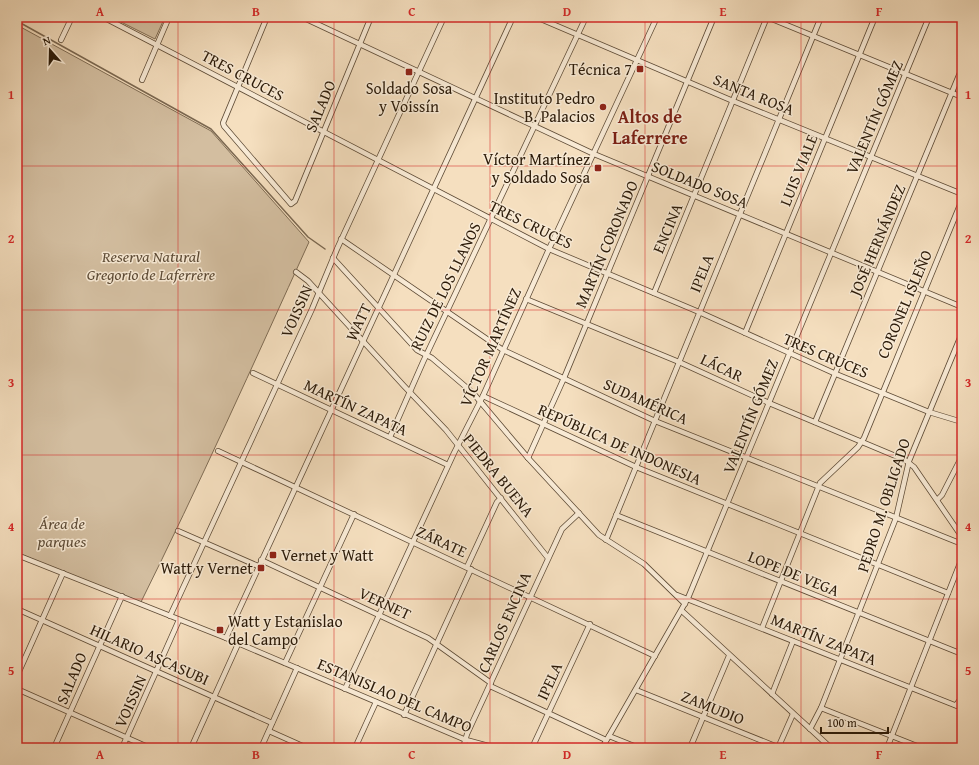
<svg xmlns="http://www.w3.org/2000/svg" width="979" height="765" font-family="'Gentium Book Plus',serif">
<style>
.green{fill:#d3bea0;stroke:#7f6c54}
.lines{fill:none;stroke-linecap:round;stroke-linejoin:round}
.stream{stroke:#7b6851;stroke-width:1.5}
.minor-casing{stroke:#5e4b36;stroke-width:6}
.minor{stroke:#f8ead5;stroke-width:4.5}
.grid{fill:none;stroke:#d62828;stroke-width:1;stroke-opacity:0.55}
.poi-dot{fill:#8f2418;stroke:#f8ead5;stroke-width:1.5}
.labels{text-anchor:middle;stroke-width:3;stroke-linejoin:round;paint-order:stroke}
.poi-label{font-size:16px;fill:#2b1a08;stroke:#f8ead5;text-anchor:end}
.street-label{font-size:16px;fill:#2b1a08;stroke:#f8ead5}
.park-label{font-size:16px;font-style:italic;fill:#5d4b36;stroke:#f8ead5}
.quarter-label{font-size:18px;font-weight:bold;fill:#7a1f14;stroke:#f8ead5}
.neatline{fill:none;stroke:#d62828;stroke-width:1.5}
.grid-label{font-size:13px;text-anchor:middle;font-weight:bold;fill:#d62828}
</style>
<rect width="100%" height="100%" fill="#f5dfbf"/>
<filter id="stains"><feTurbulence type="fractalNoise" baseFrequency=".005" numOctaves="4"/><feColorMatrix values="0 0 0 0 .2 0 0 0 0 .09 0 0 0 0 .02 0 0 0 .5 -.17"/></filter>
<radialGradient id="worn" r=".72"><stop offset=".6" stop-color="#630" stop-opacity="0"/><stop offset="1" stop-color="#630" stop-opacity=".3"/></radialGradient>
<!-- green -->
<g class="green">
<polygon points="111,17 165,17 155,39"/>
<path d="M 17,25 L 211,131 L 309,242 C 254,363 199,485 140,604 L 17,555 Z"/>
</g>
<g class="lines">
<!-- stream -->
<polyline class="stream" points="17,21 211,129 308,237 325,249"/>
<defs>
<g id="minor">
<polyline points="103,17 549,249 699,312 836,374 929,412 962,422"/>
<polyline points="267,17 223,123 224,126 291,204 295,201 371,17"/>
<polyline points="302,17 594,154 962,307"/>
<polyline points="536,17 733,101 962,194"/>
<polyline points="767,17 962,97"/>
<polyline points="61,40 72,17"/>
<polyline points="142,80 169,17"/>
<polyline points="341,239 503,350 655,421 962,544"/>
<polyline points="333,258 417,350 432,358 473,393 528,458 599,535 644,564 685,604"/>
<polyline points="296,272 308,281 404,386 446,430 548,558"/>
<polyline points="654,293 767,17"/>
<polyline points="526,299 679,362 769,403 905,460 914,467 962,537"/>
<polyline points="745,333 875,17"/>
<polyline points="253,373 448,465"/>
<polyline points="483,396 636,467 948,593"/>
<polyline points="815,422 962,68"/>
<polyline points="390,437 423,362 586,17"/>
<polyline points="218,451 655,656"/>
<polyline points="528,458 564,378 714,17"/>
<polyline points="937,500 942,495 962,456"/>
<polyline points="616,515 962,654"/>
<polyline points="178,531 258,566"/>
<polyline points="606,540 821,17"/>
<polyline points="17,555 226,638 466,740 496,748"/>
<polyline points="261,560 428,638 491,683"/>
<polyline points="467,567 497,502 501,498"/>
<polyline points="677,595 962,708"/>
<polyline points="17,609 272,723"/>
<polyline points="682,611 831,748"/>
<polyline points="170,616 312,309 337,249 444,17"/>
<polyline points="762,628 820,483 858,447 864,438 962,200"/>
<polyline points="226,638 513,17"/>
<polyline points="285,663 354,514"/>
<polyline points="17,676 63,573"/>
<polyline points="490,686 606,740"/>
<polyline points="17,689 150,748"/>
<polyline points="345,689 454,453 482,398 549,249 657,17"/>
<polyline points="636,690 780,748"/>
<polyline points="772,694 793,641"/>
<polyline points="956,705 962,697"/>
<polyline points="821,708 922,748"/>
<polyline points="404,715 471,569"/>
<polyline points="810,729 821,708 896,518 909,461 962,333"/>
<polyline points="269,731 307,748"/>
<polyline points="609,736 639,748"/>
<polyline points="54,748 122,596"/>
<polyline points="122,748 179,620"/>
<polyline points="191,748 238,644"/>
<polyline points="261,748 297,668"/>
<polyline points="355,748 376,702"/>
<polyline points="463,748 467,734 562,529 579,513"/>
<polyline points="532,748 590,624"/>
<polyline points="602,748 688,598 929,17"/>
<polyline points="690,748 729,656"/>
<polyline points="778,748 793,714"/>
<polyline points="887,748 962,558"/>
</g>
</defs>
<!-- minor casing -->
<use href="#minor" class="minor-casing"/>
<!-- minor -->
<use href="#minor" class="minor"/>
</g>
<!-- grid -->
<path class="grid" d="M 178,17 L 178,748M 334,17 L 334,748M 490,17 L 490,748M 645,17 L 645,748M 801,17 L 801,748M 17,166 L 962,166M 17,310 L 962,310M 17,455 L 962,455M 17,599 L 962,599"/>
<!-- markers -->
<g class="poi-dot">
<rect x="636" y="65" width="8" height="8" rx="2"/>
<rect x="405" y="68" width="8" height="8" rx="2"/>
<circle cx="603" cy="107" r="4"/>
<rect x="594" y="164" width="8" height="8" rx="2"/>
<rect x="269" y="551" width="8" height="8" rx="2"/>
<rect x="257" y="564" width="8" height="8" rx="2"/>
<rect x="216" y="626" width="8" height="8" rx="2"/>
</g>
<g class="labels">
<!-- poi labels -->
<g class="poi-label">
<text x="632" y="75">Técnica 7</text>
<text x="409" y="94" text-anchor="middle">Soldado Sosa<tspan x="409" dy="18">y Voissín</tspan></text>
<text x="595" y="104">Instituto Pedro<tspan x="595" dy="18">B. Palacios</tspan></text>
<text x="590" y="165">Víctor Martínez<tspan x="590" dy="18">y Soldado Sosa</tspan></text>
<text x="281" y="561" text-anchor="start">Vernet y Watt</text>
<text x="253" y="574">Watt y Vernet</text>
<text x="228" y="627" text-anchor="start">Watt y Estanislao<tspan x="228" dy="18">del Campo</tspan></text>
</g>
<!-- street labels -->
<g class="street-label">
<text transform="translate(243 75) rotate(28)" y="6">TRES CRUCES</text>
<text transform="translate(754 94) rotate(22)" y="6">SANTA ROSA</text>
<text transform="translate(320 106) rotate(-67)" y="6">SALADO</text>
<text transform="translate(874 117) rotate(-67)" y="6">VALENTÍN GÓMEZ</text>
<text transform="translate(798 170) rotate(-68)" y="6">LUIS VIALE</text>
<text transform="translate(700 184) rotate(22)" y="6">SOLDADO SOSA</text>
<text transform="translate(531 224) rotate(26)" y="6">TRES CRUCES</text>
<text transform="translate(667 228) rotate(-67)" y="6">ENCINA</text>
<text transform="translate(877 240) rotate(-67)" y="6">JOSÉ HERNÁNDEZ</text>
<text transform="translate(606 244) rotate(-67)" y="6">MARTÍN CORONADO</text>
<text transform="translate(701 273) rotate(-68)" y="6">IPELA</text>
<text transform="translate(445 286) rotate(-64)" y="6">RUIZ DE LOS LLANOS</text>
<text transform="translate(904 304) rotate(-67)" y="6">CORONEL ISLEÑO</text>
<text transform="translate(296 311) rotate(-66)" y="6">VOISSIN</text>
<text transform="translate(358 322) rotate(-65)" y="6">WATT</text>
<text transform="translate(490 347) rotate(-66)" y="6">VÍCTOR MARTÍNEZ</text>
<text transform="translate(826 355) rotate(23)" y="6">TRES CRUCES</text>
<text transform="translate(722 367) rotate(25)" y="6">LÁCAR</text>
<text transform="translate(646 401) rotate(24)" y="6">SUDAMÉRICA</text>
<text transform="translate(356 407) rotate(25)" y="6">MARTÍN ZAPATA</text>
<text transform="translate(750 416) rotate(-68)" y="6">VALENTÍN GÓMEZ</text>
<text transform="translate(620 444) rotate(24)" y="6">REPÚBLICA DE INDONESIA</text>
<text transform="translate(499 475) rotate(51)" y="6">PIEDRA BUENA</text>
<text transform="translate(883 505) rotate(-72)" y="6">PEDRO M. OBLIGADO</text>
<text transform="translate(442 541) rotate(25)" y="6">ZÁRATE</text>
<text transform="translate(794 573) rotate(22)" y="6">LOPE DE VEGA</text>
<text transform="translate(385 603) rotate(25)" y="6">VERNET</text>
<text transform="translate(504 622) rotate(-66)" y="6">CARLOS ENCINA</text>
<text transform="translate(824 639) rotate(22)" y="6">MARTÍN ZAPATA</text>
<text transform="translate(150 654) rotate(24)" y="6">HILARIO ASCASUBI</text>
<text transform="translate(71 678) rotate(-67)" y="6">SALADO</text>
<text transform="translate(549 681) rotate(-65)" y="6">IPELA</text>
<text transform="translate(395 695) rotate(23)" y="6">ESTANISLAO DEL CAMPO</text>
<text transform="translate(130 701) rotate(-66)" y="6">VOISSIN</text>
<text transform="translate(713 707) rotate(22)" y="6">ZAMUDIO</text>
</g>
<!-- park labels -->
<g class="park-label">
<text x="151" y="262">Reserva Natural<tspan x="151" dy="18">Gregorio de Laferrère</tspan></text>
<text x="62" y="529">Área de<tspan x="62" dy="18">parques</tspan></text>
</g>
<!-- quarter labels -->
<g class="quarter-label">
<text x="650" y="123">Altos de<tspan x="650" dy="21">Laferrere</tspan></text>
</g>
</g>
<!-- margin -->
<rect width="979" height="765" fill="none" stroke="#f5dfbf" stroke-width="44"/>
<!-- north arrow -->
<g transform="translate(50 50) rotate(340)" stroke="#f8ead5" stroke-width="3" paint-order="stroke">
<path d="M0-3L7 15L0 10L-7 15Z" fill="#2b1a08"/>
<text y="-6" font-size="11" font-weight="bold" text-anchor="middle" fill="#2b1a08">N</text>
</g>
<!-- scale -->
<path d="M821 727v6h67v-6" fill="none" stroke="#2b1a08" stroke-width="2"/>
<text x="827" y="727" font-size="12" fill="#2b1a08" stroke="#f8ead5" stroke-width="3" paint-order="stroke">100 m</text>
<rect x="22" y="22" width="935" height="721" class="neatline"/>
<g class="grid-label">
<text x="100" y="16">A</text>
<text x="256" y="16">B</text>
<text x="412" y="16">C</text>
<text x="567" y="16">D</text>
<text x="723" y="16">E</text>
<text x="879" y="16">F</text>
<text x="11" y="99">1</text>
<text x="968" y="99">1</text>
<text x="11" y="243">2</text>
<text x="968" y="243">2</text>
<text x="11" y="387">3</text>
<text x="968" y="387">3</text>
<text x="11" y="531">4</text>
<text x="968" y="531">4</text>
<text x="11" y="675">5</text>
<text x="968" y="675">5</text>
<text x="100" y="759">A</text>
<text x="256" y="759">B</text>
<text x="412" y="759">C</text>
<text x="567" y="759">D</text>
<text x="723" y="759">E</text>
<text x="879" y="759">F</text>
</g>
<rect width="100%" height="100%" filter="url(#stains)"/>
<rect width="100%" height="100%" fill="url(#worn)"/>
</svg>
